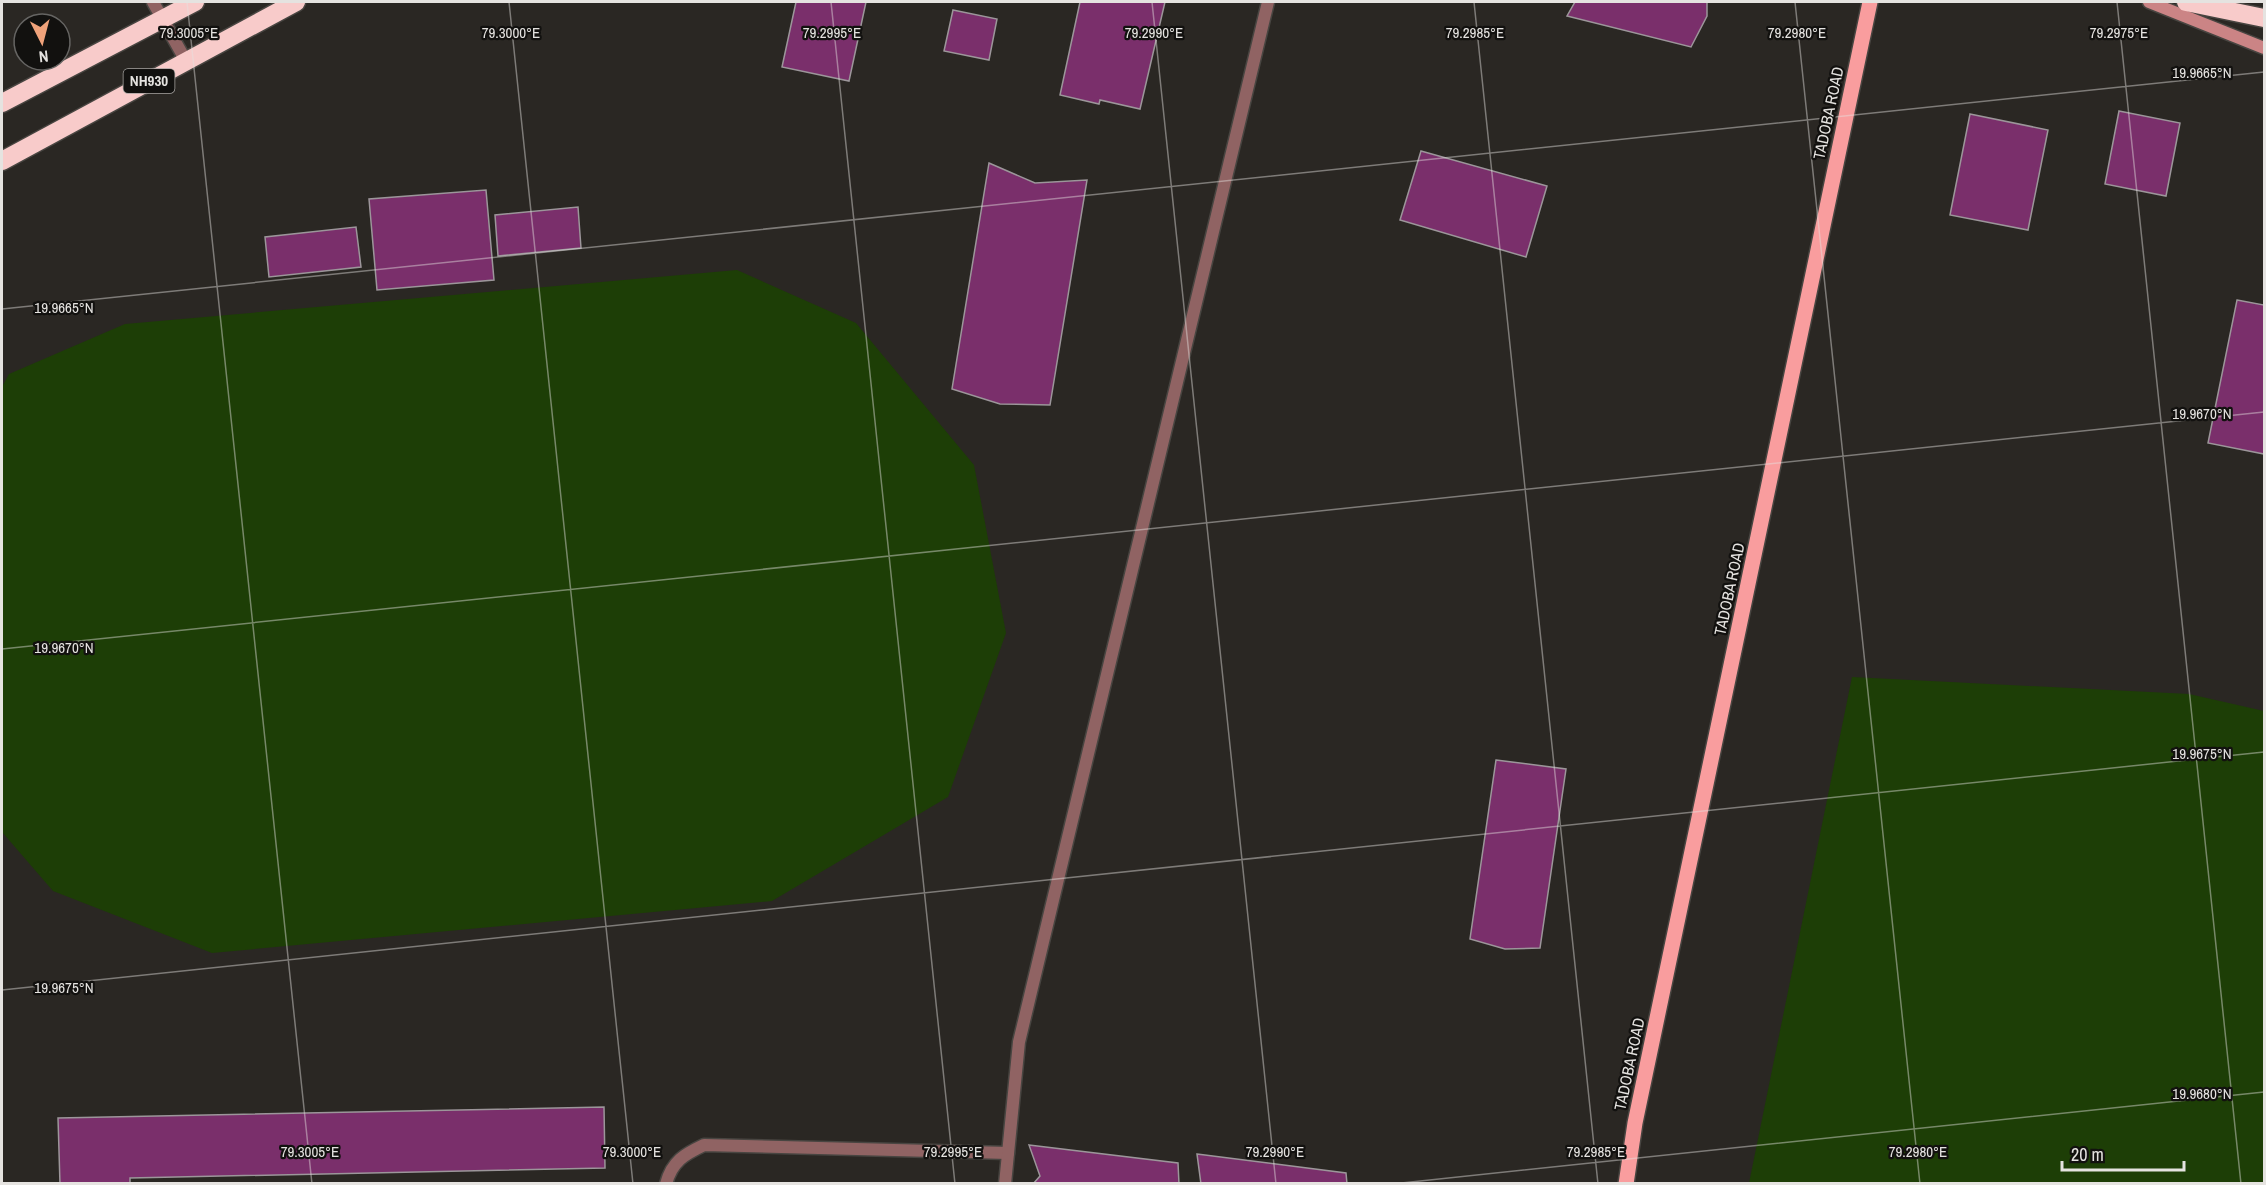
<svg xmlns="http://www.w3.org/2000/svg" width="2266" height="1185" font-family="'Archivo Narrow',sans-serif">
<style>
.green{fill:#1d3e06}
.building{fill:#7a2f6b;stroke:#9c969a;stroke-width:1.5}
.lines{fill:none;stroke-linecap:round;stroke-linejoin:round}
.lane-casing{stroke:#484541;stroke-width:15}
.secondary-casing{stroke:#484541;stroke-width:15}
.primary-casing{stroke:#484541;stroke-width:18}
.highway-casing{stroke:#484541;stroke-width:21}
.lane{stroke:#906363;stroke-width:12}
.secondary{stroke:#cb8485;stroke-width:12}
.primary{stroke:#f99d9e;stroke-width:15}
.highway{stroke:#f8cbca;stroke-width:18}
.ticks{fill:none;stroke:#e5e3e0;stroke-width:1.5;stroke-opacity:0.45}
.labels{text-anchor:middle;stroke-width:4.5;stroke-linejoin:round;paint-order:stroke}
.shield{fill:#12110f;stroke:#a6a4a1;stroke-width:1.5}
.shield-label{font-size:15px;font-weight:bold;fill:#e5e3e0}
.street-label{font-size:16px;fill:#e5e3e0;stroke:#12110f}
.ticks-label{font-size:15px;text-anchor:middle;fill:#e5e3e0;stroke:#12110f;stroke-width:4.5;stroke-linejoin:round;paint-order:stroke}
</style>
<rect width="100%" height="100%" fill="#2a2723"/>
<!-- green -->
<g class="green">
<polygon points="737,270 856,323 974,465 1006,633 948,797 772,901 212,953 53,891 2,832 2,387 9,374 125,324"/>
<polygon points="1852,677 2189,694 2264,711 2264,1183 1749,1183"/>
</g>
<!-- building -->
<g class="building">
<polygon points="796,2 866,2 849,81 782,67"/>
<polygon points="1080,2 1165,2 1140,109 1100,100 1099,104 1060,95"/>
<polygon points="1575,2 1707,2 1707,16 1691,47 1567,16"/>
<polygon points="953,10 997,19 989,60 944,51"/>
<polygon points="2119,111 2180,123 2166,196 2105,184"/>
<polygon points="1970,114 2048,130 2028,230 1950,215"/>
<polygon points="1421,151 1547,186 1526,257 1400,220"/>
<polygon points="989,163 1035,183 1087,180 1050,405 1000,404 952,389"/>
<polygon points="486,190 494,280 377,290 369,199"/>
<polygon points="578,207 581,248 498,256 495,215"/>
<polygon points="356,227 361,267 269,277 265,237"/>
<polygon points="2237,300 2264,305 2264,454 2208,443"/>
<polygon points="1496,760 1566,769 1540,948 1505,949 1470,939"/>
<polygon points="604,1107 605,1168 130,1178 130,1184 60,1184 58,1118"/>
<polygon points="1029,1145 1178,1163 1179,1184 1033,1184 1040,1176"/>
<polygon points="1197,1154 1346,1173 1347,1184 1201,1184"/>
</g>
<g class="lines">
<defs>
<g id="lane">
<polyline points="153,2 186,61"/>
<path d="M 666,1184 C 672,1161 685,1154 704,1145 L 1008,1153"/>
<polyline points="1005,1184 1019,1042 1268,2"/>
</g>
<polyline id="secondary" points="2149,2 2264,48"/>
<polyline id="primary" points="1626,1184 1635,1123 1870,2"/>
<g id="highway">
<polyline points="2186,2 2264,18"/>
<polyline points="2,103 195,2"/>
<polyline points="2,161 296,2"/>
</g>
</defs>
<!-- lane casing -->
<use href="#lane" class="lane-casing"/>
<!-- secondary casing -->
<use href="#secondary" class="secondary-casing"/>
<!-- primary casing -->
<use href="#primary" class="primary-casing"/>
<!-- highway casing -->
<use href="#highway" class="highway-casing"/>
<!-- lane -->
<use href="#lane" class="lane"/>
<!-- secondary -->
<use href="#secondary" class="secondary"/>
<!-- primary -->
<use href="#primary" class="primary"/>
<!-- highway -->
<use href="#highway" class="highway"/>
</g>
<!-- ticks -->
<path class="ticks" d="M 187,2 L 312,1184M 509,2 L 633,1184M 831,2 L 955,1184M 1152,2 L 1276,1184M 1474,2 L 1598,1184M 1795,2 L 1920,1184M 2117,2 L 2241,1184M 2,309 L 2264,72M 2,649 L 2264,412M 2,990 L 2264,752M 1392,1184 L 2264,1092"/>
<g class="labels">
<!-- shield labels -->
<rect class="shield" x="123.5" y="69" width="51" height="24" rx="4.5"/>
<g class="shield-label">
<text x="149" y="86">NH930</text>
</g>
<!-- street labels -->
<g class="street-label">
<text transform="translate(1828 113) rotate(-78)" y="6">TADOBA ROAD</text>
<text transform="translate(1729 589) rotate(-78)" y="6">TADOBA ROAD</text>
<text transform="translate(1629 1064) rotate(-78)" y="6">TADOBA ROAD</text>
</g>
</g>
<g class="ticks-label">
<text x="189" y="38">79.3005°E</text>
<text x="511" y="38">79.3000°E</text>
<text x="832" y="38">79.2995°E</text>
<text x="1154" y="38">79.2990°E</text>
<text x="1475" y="38">79.2985°E</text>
<text x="1797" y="38">79.2980°E</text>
<text x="2119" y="38">79.2975°E</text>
<text x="2202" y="78">19.9665°N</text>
<text x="64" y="313">19.9665°N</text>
<text x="2202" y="419">19.9670°N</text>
<text x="64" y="653">19.9670°N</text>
<text x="2202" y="759">19.9675°N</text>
<text x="64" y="993">19.9675°N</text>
<text x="2202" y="1099">19.9680°N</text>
<text x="310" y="1157">79.3005°E</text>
<text x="632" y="1157">79.3000°E</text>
<text x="953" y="1157">79.2995°E</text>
<text x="1275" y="1157">79.2990°E</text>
<text x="1596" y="1157">79.2985°E</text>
<text x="1918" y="1157">79.2980°E</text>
</g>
<!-- border -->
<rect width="2266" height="1185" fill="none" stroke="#e5e3e0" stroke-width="6"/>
<!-- north arrow -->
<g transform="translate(42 42) rotate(174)"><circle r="28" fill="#12110f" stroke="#666563" stroke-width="1.5"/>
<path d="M0-4.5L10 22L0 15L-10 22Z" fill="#f0a27a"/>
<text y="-9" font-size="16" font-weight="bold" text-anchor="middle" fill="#e5e3e0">N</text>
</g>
<!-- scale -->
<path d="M2062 1161v9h122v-9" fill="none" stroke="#e5e3e0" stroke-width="3"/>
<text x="2071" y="1161" font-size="18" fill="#e5e3e0" stroke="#12110f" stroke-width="4.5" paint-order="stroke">20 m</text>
</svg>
